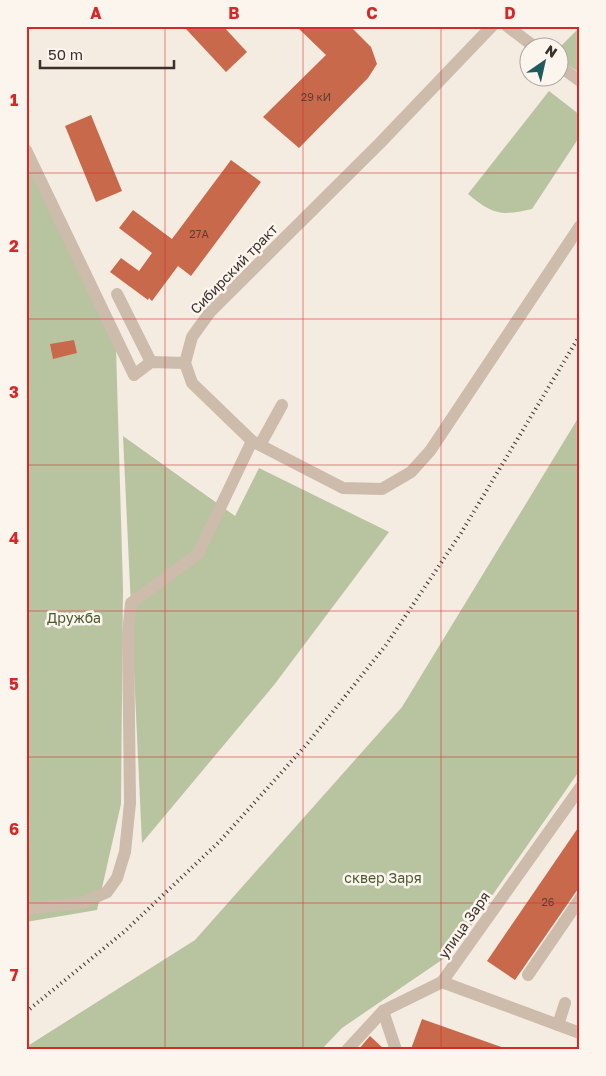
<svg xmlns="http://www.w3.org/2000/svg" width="606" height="1076" font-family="'Golos Text',sans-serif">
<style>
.green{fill:#b8c4a0}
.building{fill:#c8694b}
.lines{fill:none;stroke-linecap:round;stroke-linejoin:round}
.minor{stroke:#cdbbac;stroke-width:12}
.rail{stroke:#3b302b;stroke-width:4;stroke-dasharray:1 4;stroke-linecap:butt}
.grid{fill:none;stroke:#d62828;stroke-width:1;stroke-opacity:0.55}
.labels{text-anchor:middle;stroke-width:5;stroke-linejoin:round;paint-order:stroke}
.number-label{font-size:11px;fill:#5e3e33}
.street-label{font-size:14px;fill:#3b302b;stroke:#fbf5ee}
.park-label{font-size:14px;fill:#4a5a2e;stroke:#fbf5ee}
.neatline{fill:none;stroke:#d62828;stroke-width:2}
.grid-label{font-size:16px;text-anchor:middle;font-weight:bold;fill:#d62828}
</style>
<rect width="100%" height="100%" fill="#f4ebe1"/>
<!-- green -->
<g class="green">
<polygon points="580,27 580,73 559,59 558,49"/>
<path d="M 549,91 L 580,115 L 580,136 L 532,209 C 501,216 493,215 468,194 Z"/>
<polygon points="26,142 116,348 123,588 121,804 97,910 26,922"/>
<polygon points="580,415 580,770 452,953 342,1028 321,1050 26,1050 26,1047 195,940 402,707"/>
<polygon points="123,436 235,516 259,468 389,532 274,685 142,843"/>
</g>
<!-- building -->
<g class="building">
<polygon points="189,26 223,26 247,52 226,72 186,29"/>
<polygon points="296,26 350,26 371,47 377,64 368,78 299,148 263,117 326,55"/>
<polygon points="91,115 122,191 96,202 65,126"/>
<polygon points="231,160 261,182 191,276 178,266 152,301 149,298 148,300 110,272 121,258 139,271 152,253 119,228 133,210 172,239"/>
<polygon points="74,340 77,353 53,359 50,344"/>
<polygon points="580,825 580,886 515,980 487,961"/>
<polygon points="422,1019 507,1049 507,1050 411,1049"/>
<polygon points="370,1036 385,1050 358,1050"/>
</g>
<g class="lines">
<!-- minor -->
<g class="minor">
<polyline points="492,26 380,143 210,312 192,337 185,363 192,383 252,441 343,488 382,489 411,472 430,451 580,226"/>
<polyline points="507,26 536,48"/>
<polyline points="558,65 580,81"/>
<polyline points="26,150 134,375 151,362 185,363"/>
<polyline points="117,294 151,362"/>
<polyline points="260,445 282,405"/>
<polyline points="26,909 85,902 107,892 117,878 125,852 130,803 128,634 131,603 198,554 252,441"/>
<polyline points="528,975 580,899"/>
<polyline points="442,982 580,1033"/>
<polyline points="383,1011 396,1050"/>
<polyline points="558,1025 565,1003"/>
<polyline points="347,1050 383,1011 442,982 580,788"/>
</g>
<!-- rail -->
<polyline class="rail" points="26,1012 125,931 220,841 307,744 386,645 461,533 580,335"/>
</g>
<!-- grid -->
<path class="grid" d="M 165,26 L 165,1050M 303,26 L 303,1050M 441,26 L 441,1050M 26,173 L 580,173M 26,319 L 580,319M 26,465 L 580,465M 26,611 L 580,611M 26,757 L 580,757M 26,903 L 580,903"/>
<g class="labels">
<!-- number labels -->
<g class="number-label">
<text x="316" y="101">29 кИ</text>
<text x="199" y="238">27А</text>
<text x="548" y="906">26</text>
</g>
<!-- street labels -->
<g class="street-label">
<text transform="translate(234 269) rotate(-46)" y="5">Сибирский тракт</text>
<text transform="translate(464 925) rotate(-55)" y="5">улица Заря</text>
</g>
<!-- park labels -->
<g class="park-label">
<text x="74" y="623">Дружба</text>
<text x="383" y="883">сквер Заря</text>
</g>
</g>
<!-- border -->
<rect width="606" height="1076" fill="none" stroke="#fbf5ee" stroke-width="55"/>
<!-- north arrow -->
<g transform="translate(544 62) rotate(34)"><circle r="24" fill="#fbf5ee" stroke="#aea6a0"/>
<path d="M0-4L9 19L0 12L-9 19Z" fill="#1f5a5e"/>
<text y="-8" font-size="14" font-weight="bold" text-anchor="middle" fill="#3b302b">N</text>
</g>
<!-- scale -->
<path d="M40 60v8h134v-8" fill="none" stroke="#3b302b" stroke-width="2.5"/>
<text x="48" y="60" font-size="15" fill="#3b302b" stroke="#fbf5ee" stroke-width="4" paint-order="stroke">50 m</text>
<rect x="28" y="28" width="550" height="1020" class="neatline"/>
<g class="grid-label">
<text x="96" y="19">A</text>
<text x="234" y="19">B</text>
<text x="372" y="19">C</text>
<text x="510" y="19">D</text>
<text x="14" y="106">1</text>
<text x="14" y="252">2</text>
<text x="14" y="398">3</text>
<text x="14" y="544">4</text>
<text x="14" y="690">5</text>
<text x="14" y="835">6</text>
<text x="14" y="981">7</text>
</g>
</svg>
